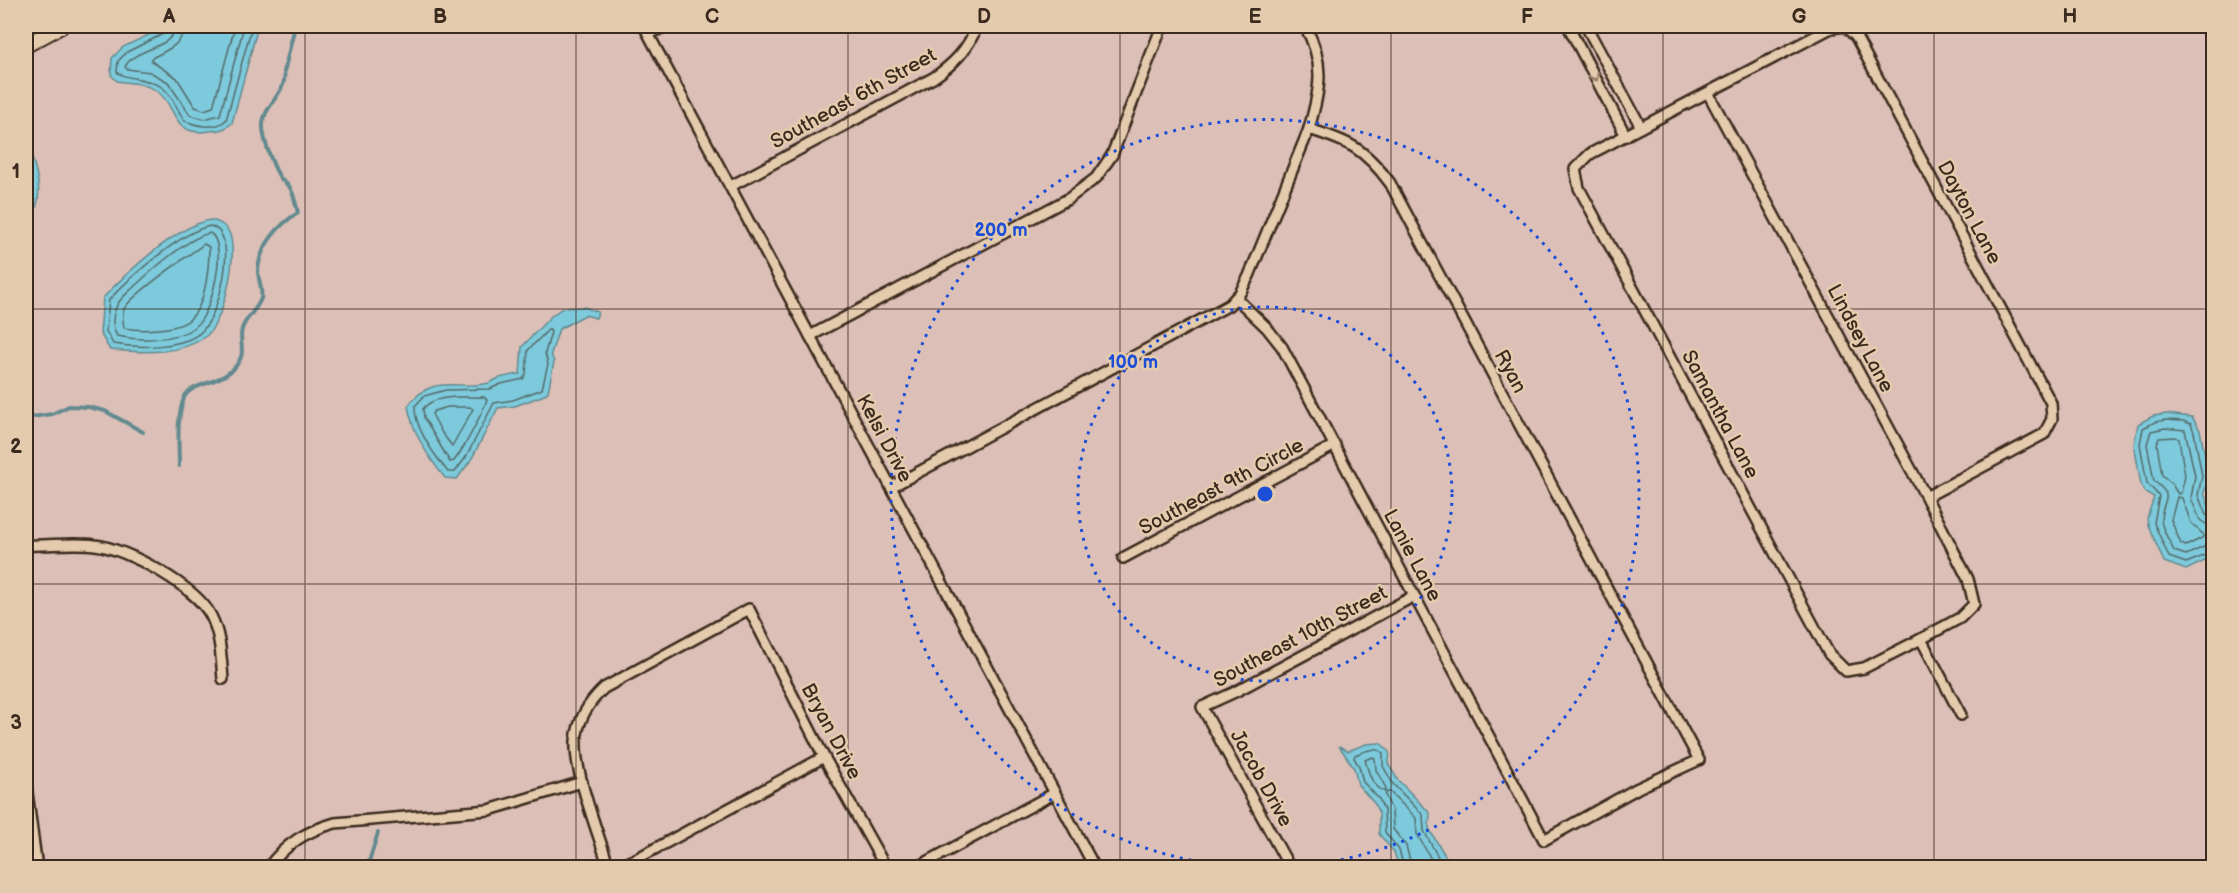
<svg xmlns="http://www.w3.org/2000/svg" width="2239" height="893" font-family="'Balsamiq Sans',sans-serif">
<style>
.water{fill:#7ccadb;stroke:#628a8f;stroke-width:1.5}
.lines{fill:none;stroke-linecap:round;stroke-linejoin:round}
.shore{stroke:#556a6a;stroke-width:1.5}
.stream{stroke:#628a8f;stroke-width:4}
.minor-casing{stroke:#3b2a1e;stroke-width:14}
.secondary-casing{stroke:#3b2a1e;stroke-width:18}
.minor{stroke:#e5cbad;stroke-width:9}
.secondary{stroke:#e5cbad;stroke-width:14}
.oneway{stroke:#907a66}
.grid{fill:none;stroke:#3b2a1e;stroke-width:1.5;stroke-opacity:0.55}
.ring{fill:none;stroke:#1d4ed8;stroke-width:3;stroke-dasharray:3 6}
.labels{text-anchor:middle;stroke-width:5;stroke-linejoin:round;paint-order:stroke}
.street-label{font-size:20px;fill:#3b2a1e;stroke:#e5cbad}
.centre{fill:#1d4ed8;stroke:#e5cbad;stroke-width:3}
.ring-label{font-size:18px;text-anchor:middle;font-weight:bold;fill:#1d4ed8;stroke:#e5cbad;stroke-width:5;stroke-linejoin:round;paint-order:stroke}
.neatline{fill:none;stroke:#3b2a1e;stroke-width:2}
.grid-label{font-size:20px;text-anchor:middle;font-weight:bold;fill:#3b2a1e}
</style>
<rect width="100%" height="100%" fill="#dcbfb7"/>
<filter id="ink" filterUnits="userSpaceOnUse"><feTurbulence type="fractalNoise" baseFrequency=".0167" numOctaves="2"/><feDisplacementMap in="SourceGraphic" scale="12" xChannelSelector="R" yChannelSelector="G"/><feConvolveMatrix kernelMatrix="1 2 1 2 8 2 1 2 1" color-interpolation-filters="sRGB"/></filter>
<g filter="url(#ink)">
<!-- water -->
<g class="water">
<path d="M 167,26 L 258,26 L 232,123 C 225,130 220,130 210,131 C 171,138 177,105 158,92 C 146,83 132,83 117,81 L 111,75 L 112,58 L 123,47 Z"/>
<path d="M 26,140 C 34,163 50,202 26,221 Z"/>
<path d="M 210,220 C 217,221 225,225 229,232 C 239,254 224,323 205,337 C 178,356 141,352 110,350 L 100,333 L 103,298 C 126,273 177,226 210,220 Z"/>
<path d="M 584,307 L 598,312 L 596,318 L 585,315 L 559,329 L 551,354 L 554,362 L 548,392 L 542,396 L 515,406 L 498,408 L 471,460 L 457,479 L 445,478 C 428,457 412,432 408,406 C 433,372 457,391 489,383 C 491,382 496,379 497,379 C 504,376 513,375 520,374 L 522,347 L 549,318 L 562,308 Z"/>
<polygon points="2166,414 2192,417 2200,430 2209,476 2204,493 2213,517 2213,557 2186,570 2164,562 2148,525 2147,518 2154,497 2145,492 2141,485 2134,444 2138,424 2153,416"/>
<path d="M 1380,743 C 1389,750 1392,753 1388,764 L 1398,780 L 1430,813 L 1429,829 L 1452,867 L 1399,867 L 1394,852 L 1379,834 L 1379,813 L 1374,803 L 1358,785 L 1354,768 L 1339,746 L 1348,751 L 1366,744 Z"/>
</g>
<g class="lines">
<!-- shore -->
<g class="shore">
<path d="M 168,26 L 165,33 L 127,52 L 118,61 L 117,72 C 125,80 149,77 163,88 C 173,95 177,111 185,121 C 197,126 216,130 226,120 L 252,26"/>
<path d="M 175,26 C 174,50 134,47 125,67 L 127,69 L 150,72 L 168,82 L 190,115 L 204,119 L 220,115 L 244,26"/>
<path d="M 184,26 C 183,45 167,50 152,58 L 151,61 L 177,78 L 195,107 L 204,110 L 213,107 L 235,26"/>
<path d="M 210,226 C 241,232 219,314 203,330 C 186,349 136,348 113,344 L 106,331 L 109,300 C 129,278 182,231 210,226 Z"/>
<path d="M 210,233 C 229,244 211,316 195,327 C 176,341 139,341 117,336 C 110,324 113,308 122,298 C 141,280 185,238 210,233 Z"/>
<path d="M 204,244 L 209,247 C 209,267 206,303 191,318 C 180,331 139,331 124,328 C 123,322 122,314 124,309 C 130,296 190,254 204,244 Z"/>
<path d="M 549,329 L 551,332 L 545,353 L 548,364 L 542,389 L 513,400 L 494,403 L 466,457 L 455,472 L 448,472 C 435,456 414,428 415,406 L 424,396 L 446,390 L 490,389 L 501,384 L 523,379 L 526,374 L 528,350 Z"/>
<path d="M 484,397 L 487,400 C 478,421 467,444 454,461 L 450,462 L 424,418 L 423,409 C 435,393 466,398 484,397 Z"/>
<polygon points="448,407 470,407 473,409 452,446 442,433 432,414 434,411"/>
<polygon points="2176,437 2179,439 2185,476 2181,493 2178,494 2171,483 2162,475 2157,444 2159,438"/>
<polygon points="2177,497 2182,498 2191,523 2204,535 2202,538 2186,546 2181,544 2171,520"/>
<polyline points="2214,518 2206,515 2198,495 2202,476 2194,432 2191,424 2183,421 2166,420 2155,422 2143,428 2140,444 2147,483 2159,496 2154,523 2169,557 2186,563 2214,552"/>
<path d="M 2214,526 L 2206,524 L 2200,520 L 2191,498 L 2195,476 L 2185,430 L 2165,428 L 2151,431 L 2147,444 L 2154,481 C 2176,498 2162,498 2161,519 C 2161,528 2170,542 2174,551 L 2186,555 L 2206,546 L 2214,545"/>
<path d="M 1373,757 L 1375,759 L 1376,770 L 1386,788 L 1385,792 C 1372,786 1369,774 1365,760 Z"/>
<path d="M 1404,868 L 1399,850 L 1385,832 L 1384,810 L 1379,799 L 1363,782 L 1359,766 L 1354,758 L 1355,755 C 1365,751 1375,746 1383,753 L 1383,766 L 1393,784 L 1423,815 L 1424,831 L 1444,868"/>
<polyline points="1412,868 1406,846 1393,829 1392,810 1385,795 1387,792 1390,792 1416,818 1417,834 1436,868"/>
</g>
<!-- stream -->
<g class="stream">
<polyline points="26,418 52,414 69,406 88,407 105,411 143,432"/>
<path d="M 179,466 C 179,444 176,419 184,398 C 191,380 230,386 241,357 C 244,349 239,338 242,329 C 245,318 258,309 261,298 C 263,290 258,279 258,271 C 259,247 279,224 298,213 C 296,205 294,193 289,186 C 287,184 284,182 282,180 C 274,171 263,139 263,127 C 261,107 289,91 284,72 L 295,26"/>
<polyline points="367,868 378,833"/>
</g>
<defs>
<g id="minor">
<polyline points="644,26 1095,868"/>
<polyline points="1568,26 1626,136"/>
<polyline points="1586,26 1641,127"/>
<polyline points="649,34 666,26"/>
<polyline points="1708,93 1926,497 1968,579 1974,604 1960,618 1921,639 1864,668 1846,671 1829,654 1579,188 1575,169 1590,154 1831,28 1845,26 1856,37 2051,403 2052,419 2044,434 1926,497"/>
<path d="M 731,186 L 933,78 C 954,64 968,49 977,26"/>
<path d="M 1236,298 L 1267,328 L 1282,347 L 1544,840 L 1638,788 L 1699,760 L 1390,183 C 1364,148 1350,142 1309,129 C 1320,88 1326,64 1305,26"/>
<polyline points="810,336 1068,199 1096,178 1112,155 1162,26"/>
<polyline points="891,487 1229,305 1240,293 1249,276 1309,129"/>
<path d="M 26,545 C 48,546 72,542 95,545 C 126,548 197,587 211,616 C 221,636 221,658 223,679"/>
<polyline points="1123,558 1335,445"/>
<polyline points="1921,639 1961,715"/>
<polyline points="26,785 37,868"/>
<path d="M 268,868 C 286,843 307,831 335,823 L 489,810 L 582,782"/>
<path d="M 609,868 C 599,835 574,773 576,741 C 578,719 589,702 604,688 L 749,609 L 824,757 L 886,868"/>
<polyline points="615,868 638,858 824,757"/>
<polyline points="916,868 1055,793"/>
<polyline points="1290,868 1202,707 1235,692 1414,596"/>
</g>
<polyline id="secondary" points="26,45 61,26"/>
</defs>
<!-- minor casing -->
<use href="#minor" class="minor-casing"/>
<!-- secondary casing -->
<use href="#secondary" class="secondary-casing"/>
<!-- minor -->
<use href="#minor" class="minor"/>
<!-- secondary -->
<use href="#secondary" class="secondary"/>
</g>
<!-- one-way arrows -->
<defs><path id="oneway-chevron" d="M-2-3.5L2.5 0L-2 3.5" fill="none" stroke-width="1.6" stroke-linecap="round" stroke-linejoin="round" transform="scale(1.5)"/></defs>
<use class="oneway" href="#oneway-chevron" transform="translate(1595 77) rotate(62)"/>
</g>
<!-- grid -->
<path class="grid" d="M 305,26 L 305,868M 576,26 L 576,868M 848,26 L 848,868M 1120,26 L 1120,868M 1391,26 L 1391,868M 1663,26 L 1663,868M 1934,26 L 1934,868M 26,309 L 2214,309M 26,584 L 2214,584"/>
<!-- distance rings -->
<g class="ring">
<circle cx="1265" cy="494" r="187"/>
<path d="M1245 867A374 374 0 1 1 1285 867"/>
</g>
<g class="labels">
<!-- street labels -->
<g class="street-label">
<text transform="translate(853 98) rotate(-29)" y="7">Southeast 6th Street</text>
<text transform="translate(1970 212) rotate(62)" y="7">Dayton Lane</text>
<text transform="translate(1861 338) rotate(62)" y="7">Lindsey Lane</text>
<text transform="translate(1511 371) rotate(62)" y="7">Ryan</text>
<text transform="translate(1721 414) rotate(62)" y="7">Samantha Lane</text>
<text transform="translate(885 438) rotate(62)" y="7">Kelsi Drive</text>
<text transform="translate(1221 486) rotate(-28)" y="7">Southeast 9th Circle</text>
<text transform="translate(1413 555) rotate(62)" y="7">Lanie Lane</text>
<text transform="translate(1300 636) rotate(-28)" y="7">Southeast 10th Street</text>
<text transform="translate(832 731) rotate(62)" y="7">Bryan Drive</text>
<text transform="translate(1262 778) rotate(61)" y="7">Jacob Drive</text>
</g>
</g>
<circle cx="1265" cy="494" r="9" class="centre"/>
<g class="ring-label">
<text x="1001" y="236">200 m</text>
<text x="1133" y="368">100 m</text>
</g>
<!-- margin -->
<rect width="2239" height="893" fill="none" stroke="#e5cbad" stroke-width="66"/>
<rect x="33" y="33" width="2173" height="827" class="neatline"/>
<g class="grid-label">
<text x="169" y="23">A</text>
<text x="440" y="23">B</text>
<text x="712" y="23">C</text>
<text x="984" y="23">D</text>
<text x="1255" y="23">E</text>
<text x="1527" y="23">F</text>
<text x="1799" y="23">G</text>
<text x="2070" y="23">H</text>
<text x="16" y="178">1</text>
<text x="16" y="453">2</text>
<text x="16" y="729">3</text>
</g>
</svg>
